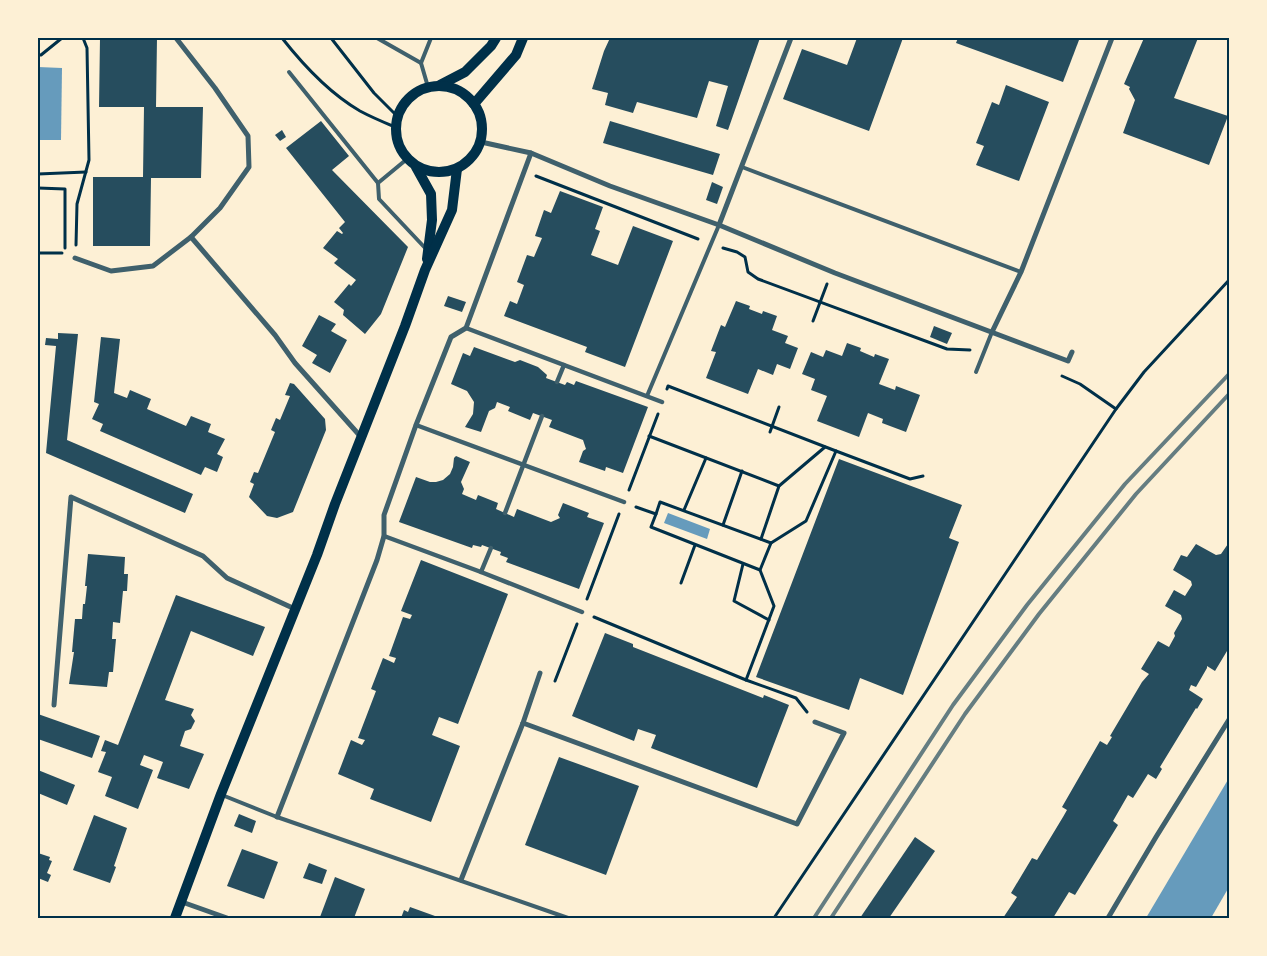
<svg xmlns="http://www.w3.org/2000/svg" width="1267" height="956" font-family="'Asap Condensed',sans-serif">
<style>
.water{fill:#669bbc}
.building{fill:#264d5e}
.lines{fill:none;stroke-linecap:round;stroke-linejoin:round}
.path{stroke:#003049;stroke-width:3}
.service{stroke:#3f606c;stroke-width:4}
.pedestrian{stroke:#3f606c;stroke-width:4.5}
.minor{stroke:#3f606c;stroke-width:5}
.secondary{stroke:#003049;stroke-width:10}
.rail{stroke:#657d81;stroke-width:4}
.neatline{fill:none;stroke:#003049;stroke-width:2}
</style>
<rect width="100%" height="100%" fill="#fdf0d5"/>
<!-- water -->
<g class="water">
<polygon points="38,67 62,68 61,140 38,140"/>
<polygon points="668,513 710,529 707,539 664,523"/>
<polygon points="1229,778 1229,887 1211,918 1146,918"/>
</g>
<!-- building -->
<g class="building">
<polygon points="100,38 157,38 156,107 203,107 201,178 151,178 150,246 93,246 93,177 143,177 144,107 99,107"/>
<polygon points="610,38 760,38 728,130 716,126 728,86 709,81 697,118 637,102 633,113 605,105 608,93 592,89 604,51"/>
<polygon points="857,38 903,38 869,131 783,99 802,49 847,65"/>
<polygon points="958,38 1073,38 1079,40 1063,82 956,43"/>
<polygon points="1144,38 1198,38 1174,98 1228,116 1209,165 1123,133 1135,100 1129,89 1130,87 1124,84"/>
<polygon points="1006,85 1049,102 1019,181 976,165 984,146 976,143 992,102 999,105"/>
<polygon points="321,121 349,156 332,170 408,247 381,314 365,334 343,315 344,310 334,302 349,284 351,286 356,280 334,263 338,259 323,248 337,231 342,234 343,233 339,228 345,222 286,148"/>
<polygon points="610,121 720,154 713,175 603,143"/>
<polygon points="282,130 286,137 280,141 275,135"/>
<polygon points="712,182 723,187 717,204 706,200"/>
<polygon points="560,191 603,207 595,229 600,231 591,255 618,265 633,226 673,241 625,367 585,352 587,347 504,316 510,301 517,304 524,285 517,282 527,255 534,257 542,238 535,236 544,210 551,213"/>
<polygon points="448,296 466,302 462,312 444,306"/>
<polygon points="736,301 750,306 749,309 762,314 763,311 777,316 772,330 788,336 785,343 798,348 790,369 777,364 773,375 758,369 748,394 706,378 716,352 711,351 721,325 725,327"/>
<polygon points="319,315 336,324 331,331 347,340 330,373 312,363 317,355 302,346"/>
<polygon points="934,326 952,333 947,344 930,337"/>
<polygon points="58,333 78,334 67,440 193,494 185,513 46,453 56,346 45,345 46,338 58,339"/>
<polygon points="101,337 120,339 114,393 127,398 130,390 151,399 147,409 186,426 191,416 211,424 208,432 225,439 217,454 223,457 217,472 205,467 201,475 100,431 103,424 92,419 99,404 94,402"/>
<polygon points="847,343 861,348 860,351 874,357 875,354 889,359 879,384 895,390 896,386 920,395 906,432 882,423 883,419 868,413 859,437 817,421 827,396 811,390 815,379 802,374 811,352 823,357 826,350 842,356"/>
<polygon points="474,347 515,362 520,360 538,367 547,375 546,378 565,385 567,382 574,385 576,381 648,407 623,473 606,467 605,471 579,462 583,451 586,449 583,440 549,427 552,420 533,413 530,420 508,411 510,407 497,402 495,408 489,411 481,432 465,427 473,414 474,402 467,391 451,384 463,353 470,356"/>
<polygon points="290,383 294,384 325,419 326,430 293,512 277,518 267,516 249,497 254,484 250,482 254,472 258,473 275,432 271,430 276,418 280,420 290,396 285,395"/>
<polygon points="456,456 470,462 461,482 464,489 462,494 476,500 478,495 498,503 496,509 514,517 517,509 551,522 560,518 558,515 563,503 589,513 587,517 604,523 579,589 506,562 508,558 500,555 501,552 482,545 481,547 473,545 472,548 399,522 416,477 430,482 436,482 443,480 450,474 453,467 454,458"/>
<polygon points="839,459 962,505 949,538 959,542 903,695 860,678 849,710 756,677"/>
<polygon points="1230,541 1230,646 1215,671 1207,666 1207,668 1196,687 1191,685 1189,690 1203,699 1197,709 1196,708 1160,767 1162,769 1156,779 1148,774 1133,798 1128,795 1113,821 1118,825 1075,895 1069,892 1053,918 1003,918 1017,897 1011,893 1032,858 1037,860 1063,817 1067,810 1062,807 1100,741 1107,745 1112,737 1110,736 1142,682 1149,674 1141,669 1158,641 1169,647 1175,636 1174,633 1182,619 1181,615 1165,606 1174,590 1185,596 1192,585 1191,581 1173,570 1181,555 1187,557 1196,544 1216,555 1221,554"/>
<polygon points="88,554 125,557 124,574 128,574 127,591 123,591 120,623 113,622 112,639 116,639 113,672 109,672 107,687 69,684 74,652 72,652 75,619 82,619 83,604 85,604 87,586 85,586"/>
<polygon points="421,560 508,594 458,724 439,717 432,735 460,746 431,822 370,799 374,789 338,774 351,740 362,745 365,740 358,738 376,691 371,689 383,658 394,663 396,658 389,656 403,617 410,619 412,615 401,611"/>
<polygon points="176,595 265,627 253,656 191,631 165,700 194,709 191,715 195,721 191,729 185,731 180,746 204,754 189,789 157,778 163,762 144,755 140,765 153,770 138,809 105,796 112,777 98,772 106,752 101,751 105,740 118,745"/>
<polygon points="605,633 633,644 633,647 763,698 764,695 789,705 757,788 651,748 656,735 638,729 634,741 572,716"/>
<polygon points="38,714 100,736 92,758 38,739"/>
<polygon points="559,757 639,786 606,875 525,845"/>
<polygon points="38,770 75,785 67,805 38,793"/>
<polygon points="239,814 256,821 252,833 234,826"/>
<polygon points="94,815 127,828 114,866 116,867 110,883 73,870"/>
<polygon points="915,837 935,851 889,918 860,918"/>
<polygon points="242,849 278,862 264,899 227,886"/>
<polygon points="38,853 50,857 49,860 52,861 47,873 51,875 48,882 38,878"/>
<polygon points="309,863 327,870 322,884 303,878"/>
<polygon points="335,877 365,889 354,918 325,918 320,917"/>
<polygon points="410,907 435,916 434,918 401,918 404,910 408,912"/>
</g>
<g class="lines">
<!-- path -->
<g class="path">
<path d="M 282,38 C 304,66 329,93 360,111 C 371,117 383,122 395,127"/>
<polyline points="331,38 374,93 397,116"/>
<polyline points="38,55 41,55 62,38"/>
<polyline points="38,174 86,172"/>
<polyline points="536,176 698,239"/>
<polyline points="38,188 65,189 65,248"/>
<polyline points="1229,204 1230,203"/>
<polyline points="76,245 77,204 89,160 87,48 83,38"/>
<polyline points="723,248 737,252 745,257 748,272 758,279 947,349 970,350"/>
<polyline points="38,253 62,253"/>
<polyline points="813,321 827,284"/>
<polyline points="1062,376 1080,384 1116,409"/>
<polyline points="770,432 779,407"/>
<polyline points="649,436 779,486"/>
<polyline points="836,451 910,479 923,476"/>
<polyline points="629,490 658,414"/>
<polyline points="684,510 706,458"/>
<polyline points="656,514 660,502 771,543 806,521 836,451 668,386 667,389"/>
<polyline points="723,525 742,471"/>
<polyline points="761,539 779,486 825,447"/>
<polyline points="743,564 734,601 769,620"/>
<polyline points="760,570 771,543"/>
<polyline points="681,583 695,545"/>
<polyline points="587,599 619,514"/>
<polyline points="594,617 746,680 774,606 760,570 651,527 656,514 636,507"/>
<polyline points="746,680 796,698 807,712"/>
<polyline points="555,681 577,624"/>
<polyline points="774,918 1116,409 1144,372 1230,279"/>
</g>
<!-- service -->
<g class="service">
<polyline points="377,38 421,63"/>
<polyline points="289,72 378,183"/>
<polyline points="428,87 421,63 431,38"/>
<polyline points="407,159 378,183 379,199 427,250"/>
<polyline points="742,167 1021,272"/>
<polyline points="976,372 992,332"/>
<polyline points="647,396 719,225"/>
<polyline points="222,795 277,817 568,918"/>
</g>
<!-- pedestrian -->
<g class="pedestrian">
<polyline points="466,328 662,402"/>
<polyline points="557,382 564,365"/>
<polyline points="416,425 624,502"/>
<polyline points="505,513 542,416"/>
<polyline points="384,536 481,572 582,612"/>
<polyline points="481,572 491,548"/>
</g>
<!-- minor -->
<g class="minor">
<polyline points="481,142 531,153 610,186 719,225 835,273 1068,361 1072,352"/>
<polyline points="719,225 791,38"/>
<polyline points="191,237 275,335 295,363 361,437"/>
<polyline points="75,258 111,271 153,266 191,237 220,208 249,167 248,136 215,88 176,38"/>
<polyline points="992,332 1021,272 1112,38"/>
<polyline points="54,705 71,497 203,556 227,578 295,609"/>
<polyline points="523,723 797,824 844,733 815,722"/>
<polyline points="277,817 377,560 384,536 384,515 416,425 451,337 466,328 531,153"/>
<polyline points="461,880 523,723 540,673"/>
<polyline points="182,902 227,918"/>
<polyline points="1108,918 1156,837 1230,718"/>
</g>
<!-- secondary -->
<g class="secondary">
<polyline points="440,85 465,72 491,46 496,38"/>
<circle cx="439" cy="129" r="43"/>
<polyline points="474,104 516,55 523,38"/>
<polyline points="416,167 431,194 432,220 427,259"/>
<polyline points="175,918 221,794 317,555 335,504 405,326 425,270 452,210 457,169"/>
</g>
<!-- rail -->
<g class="rail">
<polyline points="814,918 953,705 1027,605 1125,484 1230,373"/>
<polyline points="831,918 965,714 1039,614 1136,494 1230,393"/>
</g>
</g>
<!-- border -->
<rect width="1267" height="956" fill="none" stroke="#fdf0d5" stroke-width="78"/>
<rect x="39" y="39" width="1189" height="878" class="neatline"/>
</svg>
